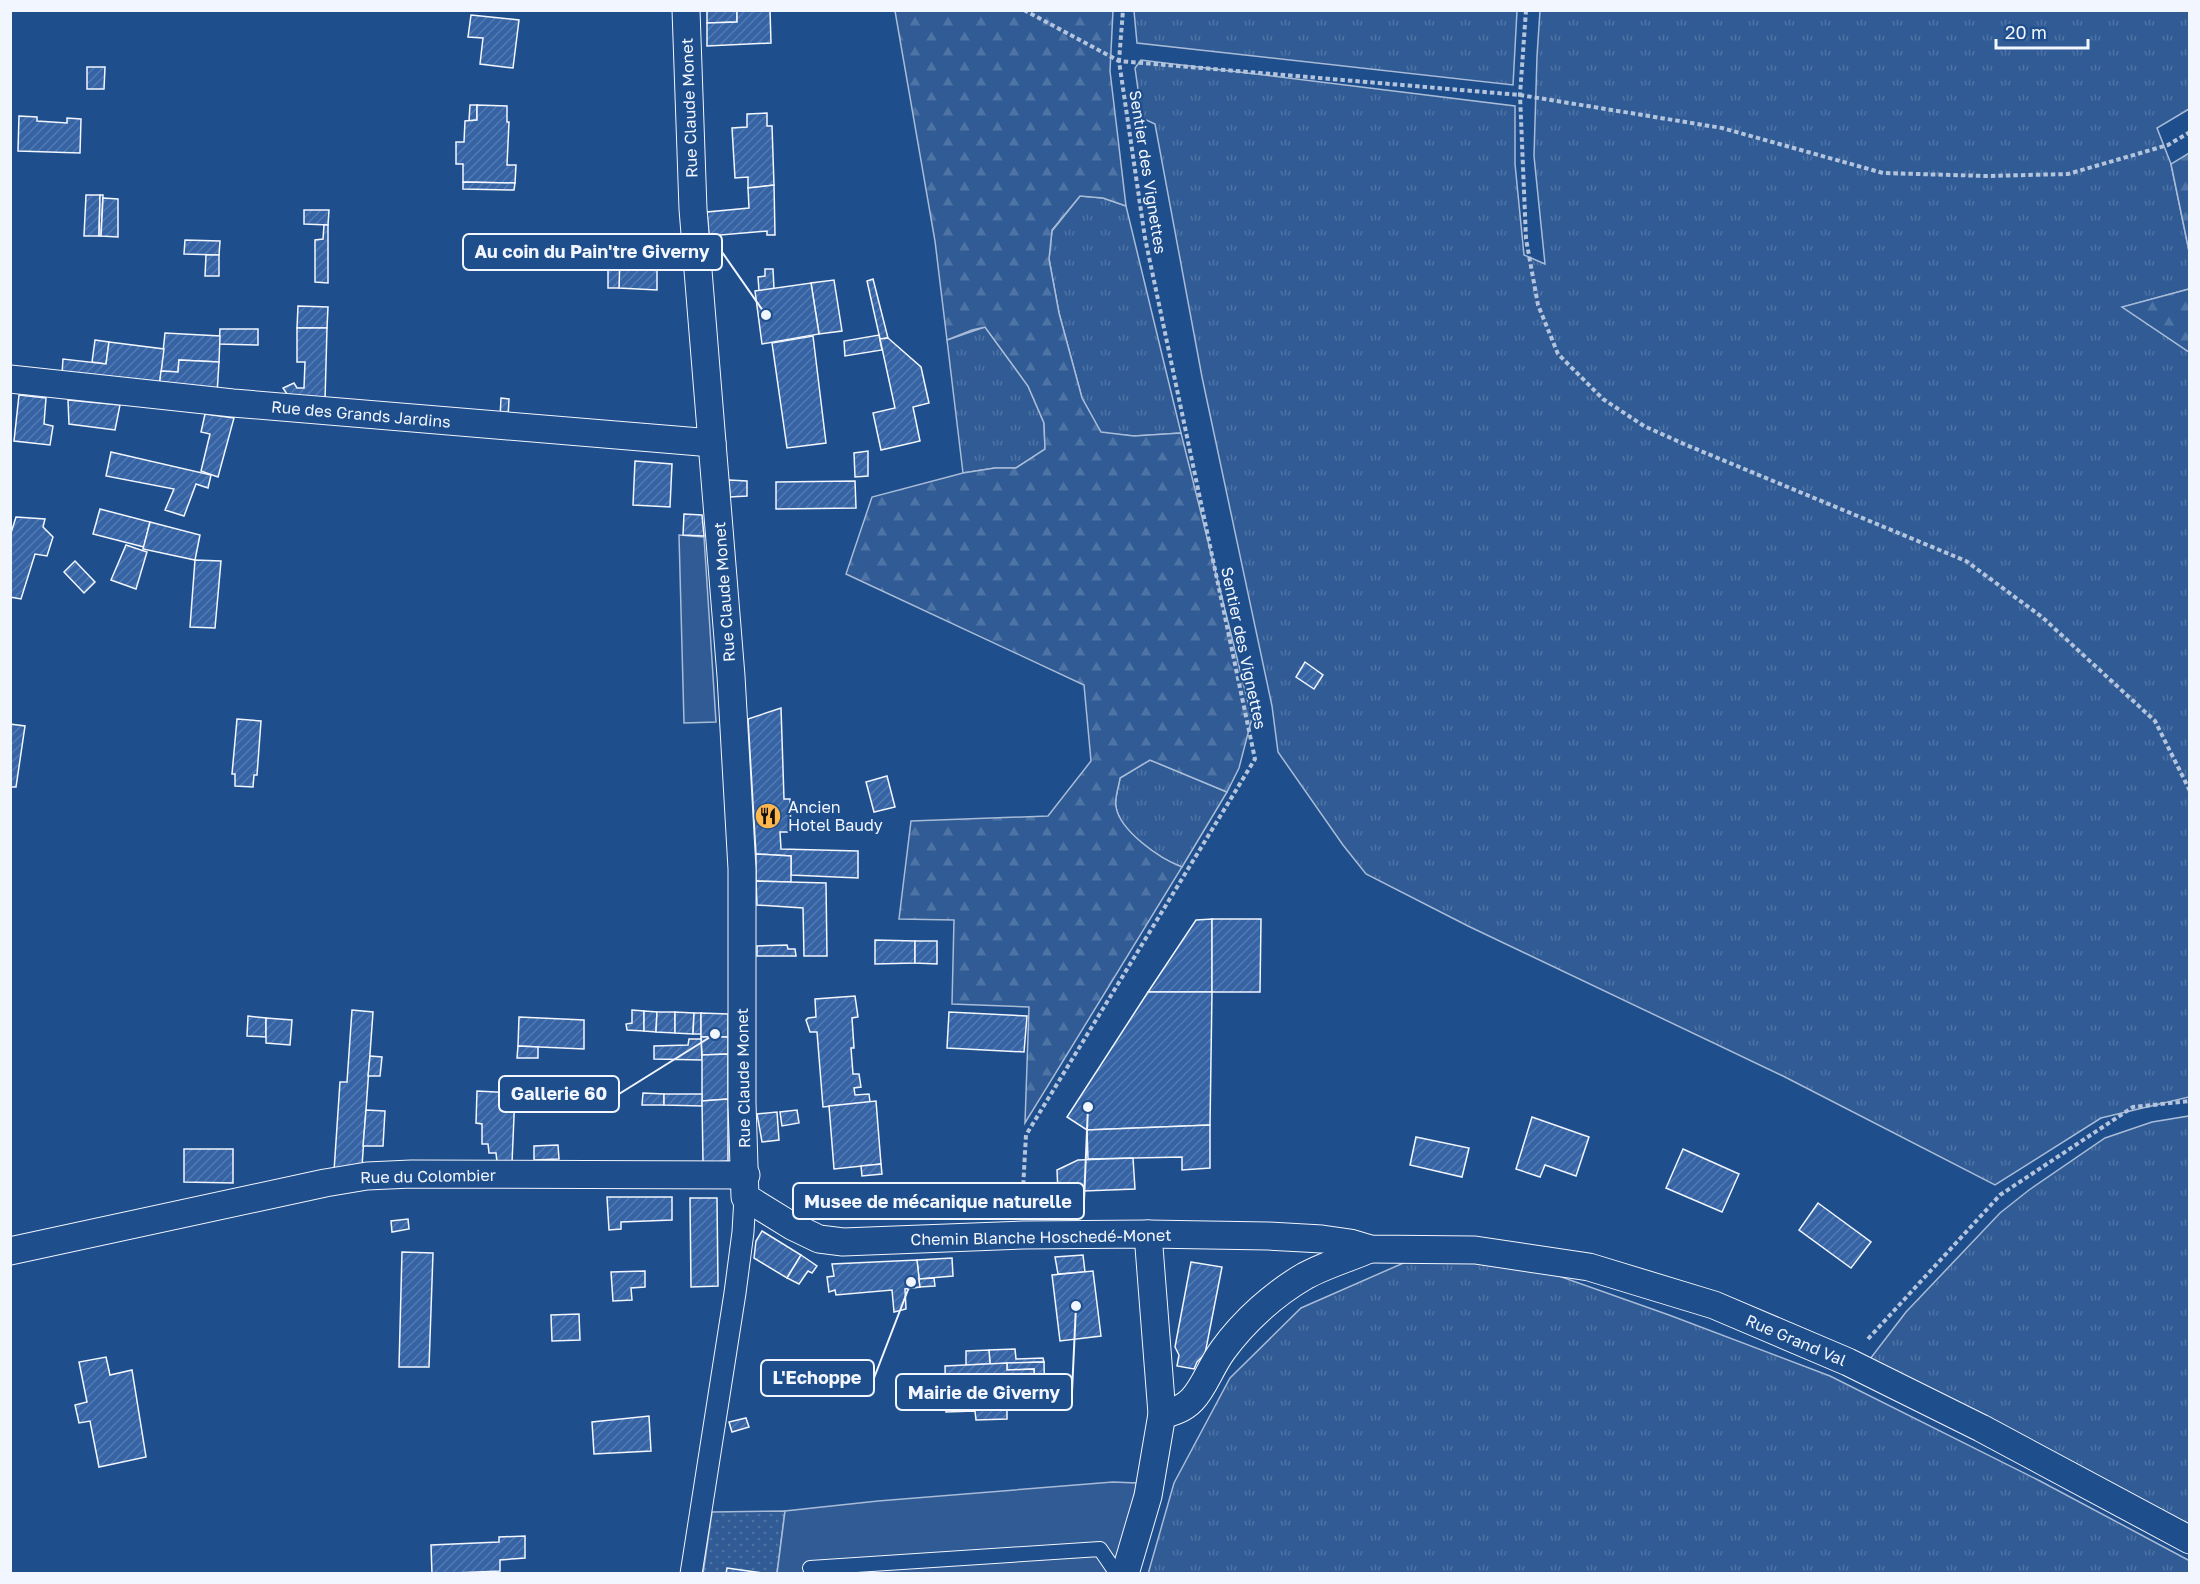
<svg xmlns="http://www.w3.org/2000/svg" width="2200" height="1584" font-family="'Golos Text',sans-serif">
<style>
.grass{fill:url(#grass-tufts);stroke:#a8bbd7;stroke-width:1.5}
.forest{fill:url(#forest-firs);stroke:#a8bbd7;stroke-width:1.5}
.park{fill:url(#park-dots);stroke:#a8bbd7;stroke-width:1.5}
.pitch{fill:#305b95;stroke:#a8bbd7;stroke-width:1.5}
.building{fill:url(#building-hatch);stroke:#f2f6ff;stroke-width:1.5}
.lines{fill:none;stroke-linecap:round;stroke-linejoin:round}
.service-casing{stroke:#f2f6ff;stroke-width:16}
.pedestrian-casing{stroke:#f2f6ff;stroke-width:23}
.minor-casing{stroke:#f2f6ff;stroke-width:29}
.path{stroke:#b3c4dc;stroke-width:4;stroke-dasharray:4.5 3;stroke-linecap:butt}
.service{stroke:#1f4e8c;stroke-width:14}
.pedestrian{stroke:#1f4e8c;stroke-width:21}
.minor{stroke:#1f4e8c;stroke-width:27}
.labels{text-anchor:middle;stroke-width:4.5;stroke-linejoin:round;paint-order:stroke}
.street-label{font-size:16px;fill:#f2f6ff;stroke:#1f4e8c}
.poi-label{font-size:16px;fill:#f2f6ff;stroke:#1f4e8c;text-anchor:start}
.leader{fill:none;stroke:#f2f6ff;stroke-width:2}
.callout-dot{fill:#f2f6ff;stroke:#1f4e8c;stroke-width:2}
.callout{fill:#1f4e8c;stroke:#f2f6ff;stroke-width:2}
.callout-label{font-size:18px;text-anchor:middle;font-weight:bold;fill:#f2f6ff}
</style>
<defs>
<pattern id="grass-tufts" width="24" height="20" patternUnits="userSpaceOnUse" patternTransform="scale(1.5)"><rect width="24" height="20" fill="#305b95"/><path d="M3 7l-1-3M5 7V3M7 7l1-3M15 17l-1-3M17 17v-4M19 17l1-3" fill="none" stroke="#4e73a5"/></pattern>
<pattern id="forest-firs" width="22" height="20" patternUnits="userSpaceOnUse" patternTransform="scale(1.5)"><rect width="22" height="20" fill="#305b95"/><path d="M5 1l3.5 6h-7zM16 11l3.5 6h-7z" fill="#4e73a5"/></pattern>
<pattern id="park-dots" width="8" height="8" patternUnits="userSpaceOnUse" patternTransform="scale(1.5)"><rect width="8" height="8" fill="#305b95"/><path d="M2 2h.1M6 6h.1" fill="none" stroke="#4e73a5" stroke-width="1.8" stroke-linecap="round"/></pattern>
<pattern id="building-hatch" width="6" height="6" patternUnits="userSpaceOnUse" patternTransform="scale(1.5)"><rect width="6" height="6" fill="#3563a3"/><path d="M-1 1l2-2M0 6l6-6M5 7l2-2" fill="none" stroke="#537ab1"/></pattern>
</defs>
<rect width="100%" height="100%" fill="#1f4e8c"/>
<!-- grass -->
<g class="grass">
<polygon points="1134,11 1517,11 1513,85 1137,43"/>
<polygon points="1540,11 2189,11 2189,109 2157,128 2171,164 2189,251 2189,289 2123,307 2189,352 2189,1097 2101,1118 1995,1185 1783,1076 1468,926 1366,874 1343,845 1278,752 1272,706 1202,377 1155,124 1142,118 1135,68 1141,60 1515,106 1515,164 1524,255 1545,264 1534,156 1537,56"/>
<polygon points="1080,196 1103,198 1126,206 1181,433 1134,436 1101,433 1082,398 1059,313 1049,259 1052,231"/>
<polygon points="985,327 1028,386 1044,423 1045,450 1016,468 995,468 963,473 947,340"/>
<path d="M 1150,760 L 1227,792 L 1182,867 C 1160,859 1120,831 1116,807 C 1114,799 1119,786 1120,778 Z"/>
<polygon points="2189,1116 2189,1531 1870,1359 1906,1312 2000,1213 2029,1190 2105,1138 2152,1122"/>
<polygon points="1408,1261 1522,1263 1669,1315 1830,1376 2040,1481 2190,1561 2189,1574 1148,1574 1174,1483 1230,1378 1301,1308"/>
</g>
<!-- forest -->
<g class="forest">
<path d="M 895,11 L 1113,11 L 1110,71 L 1126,206 L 1103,198 L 1080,196 L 1052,230 L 1049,259 L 1059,313 L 1082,398 L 1101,432 L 1134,436 L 1181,433 L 1252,718 L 1239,768 L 1227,792 L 1150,760 L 1120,778 C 1119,786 1114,799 1116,807 C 1120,831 1160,859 1182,867 L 1025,1123 L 1029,1007 L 952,1004 L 954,920 L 899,919 L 911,821 L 1048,816 L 1091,761 L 1084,685 L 846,574 L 872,497 L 963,473 L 995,468 L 1016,468 L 1045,449 L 1044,423 L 1028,386 L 985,327 L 972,330 L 947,340 L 935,241 Z"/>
<polygon points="2189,153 2189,251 2171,164"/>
<polygon points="2189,289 2189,352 2122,307"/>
</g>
<!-- park -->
<polygon class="park" points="785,1511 777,1573 703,1574 712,1512"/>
<!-- pitch -->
<g class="pitch">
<polygon points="679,535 704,537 716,722 684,723"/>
<polygon points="1113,1482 1137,1483 1117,1573 1113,1573 777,1574 785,1511 878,1501"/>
</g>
<!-- building -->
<g class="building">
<polygon points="707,10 737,10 737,22 707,23"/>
<polygon points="770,10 771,43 707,46 707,23 737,22 737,11"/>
<polygon points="471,15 519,20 513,68 480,64 483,38 468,37"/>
<polygon points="87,67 105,67 104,89 87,89"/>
<polygon points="470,105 477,105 477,120 469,121"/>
<polygon points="477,105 507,106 507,122 509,122 507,165 516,165 515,183 463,182 463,164 456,164 456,142 464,142 465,121 477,120"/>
<polygon points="767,113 767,126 772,126 774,185 748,188 748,177 735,178 732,128 747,127 747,114"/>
<polygon points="19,116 37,117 37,121 67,123 67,118 81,119 80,153 18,151"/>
<polygon points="463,182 515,183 514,190 463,189"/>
<polygon points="774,185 775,235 767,235 767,231 709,236 707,212 749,208 748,188"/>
<polygon points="86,195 100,195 99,236 84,236"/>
<polygon points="100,195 103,195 101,236 99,236"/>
<polygon points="103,198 118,199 118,237 101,236"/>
<polygon points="304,210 329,210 328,225 304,224"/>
<polygon points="324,225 328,225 328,283 315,282 315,240 323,239"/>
<polygon points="620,234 657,235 657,290 619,288"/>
<polygon points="185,240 220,241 219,255 184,254"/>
<polygon points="206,255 219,255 219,276 205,276"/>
<polygon points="608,258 620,258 619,288 608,288"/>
<polygon points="765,269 773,269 774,289 759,291 758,277 765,276"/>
<polygon points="873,279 888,338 880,339 867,281"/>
<polygon points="834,280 842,331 819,334 811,283"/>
<polygon points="811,283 819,334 762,344 755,291"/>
<polygon points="298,306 328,307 327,328 297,328"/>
<polygon points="297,328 327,328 325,401 289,397 283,388 294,383 297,388 304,388 305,362 297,362"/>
<polygon points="220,329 258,329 258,345 219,344"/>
<polygon points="165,333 220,336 219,362 179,360 178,372 161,371"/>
<polygon points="879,335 882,350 845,356 844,341"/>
<polygon points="813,336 826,443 787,448 772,343"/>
<polygon points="888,338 921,367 929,403 913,407 920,441 881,450 873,413 895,408 880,339"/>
<polygon points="95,340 109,342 106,364 92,362"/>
<polygon points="109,342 164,349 159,388 62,374 63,359 106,364"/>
<polygon points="179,360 219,362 217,394 159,388 161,371 178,372"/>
<polygon points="19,395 46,398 44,424 53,426 50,445 14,441"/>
<polygon points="501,398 509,399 508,418 500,418"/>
<polygon points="68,400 120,405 115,430 69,424"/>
<polygon points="205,414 234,418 218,477 201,471 210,434 201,432"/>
<polygon points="868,451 868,476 855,477 854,453"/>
<polygon points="111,452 211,475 208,488 196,484 184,516 165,510 174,489 106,476"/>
<polygon points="635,461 672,464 670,507 633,505"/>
<polygon points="729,480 747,481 747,496 730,497"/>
<polygon points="855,481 856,508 776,509 776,482"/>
<polygon points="100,509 150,522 144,547 93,534"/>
<polygon points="684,514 702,515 704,536 683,535"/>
<polygon points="16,517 45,519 43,527 53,537 47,556 35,554 21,599 10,597 10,536"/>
<polygon points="150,522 200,535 195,560 143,549"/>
<polygon points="126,545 147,552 136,589 111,580"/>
<polygon points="195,560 221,561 215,628 190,627"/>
<polygon points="75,561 95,582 84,593 64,572"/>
<polygon points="1305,662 1323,675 1314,689 1296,677"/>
<polygon points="781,708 784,799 790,799 791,832 780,832 781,849 858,851 858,878 791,875 791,856 756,854 748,719"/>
<polygon points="237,719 261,721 257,775 254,775 253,787 235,786 235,774 232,774"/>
<polygon points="10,724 25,726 16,787 10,787"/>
<polygon points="887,776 895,807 874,812 866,782"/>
<polygon points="756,854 791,856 791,882 756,881"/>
<polygon points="756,881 826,883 827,956 804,956 803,908 757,905"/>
<polygon points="1212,919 1212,992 1148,992 1196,920"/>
<polygon points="1212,919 1261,919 1260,992 1212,992"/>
<polygon points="875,940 915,941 915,963 875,964"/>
<polygon points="915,941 937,941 937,964 915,963"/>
<polygon points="787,945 788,949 795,949 796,956 757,956 757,946"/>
<polygon points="1148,992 1212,992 1210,1125 1087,1130 1067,1117"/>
<polygon points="855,996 858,1017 852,1018 854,1048 851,1048 853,1074 859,1074 861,1087 854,1088 855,1095 869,1094 870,1102 823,1107 817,1032 810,1032 806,1020 808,1018 816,1017 815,999"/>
<polygon points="352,1010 373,1012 362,1166 334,1171 340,1082 347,1082"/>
<polygon points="632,1010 644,1011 644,1031 627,1030 626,1024 632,1023"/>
<polygon points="644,1011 657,1012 656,1032 644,1031"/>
<polygon points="657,1012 675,1012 675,1033 656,1032"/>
<polygon points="675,1012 694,1013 693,1034 675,1033"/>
<polygon points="949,1012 1027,1016 1024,1052 947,1048"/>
<polygon points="694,1013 701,1013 701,1034 693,1034"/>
<polygon points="701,1013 728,1014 728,1037 701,1037"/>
<polygon points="248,1016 266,1018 266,1037 247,1036"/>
<polygon points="519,1017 584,1020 584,1049 518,1046"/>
<polygon points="266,1018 292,1020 290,1045 266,1043"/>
<polygon points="701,1037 728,1037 728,1054 702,1055"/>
<polygon points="689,1039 701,1039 702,1060 654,1059 654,1046 688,1045"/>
<polygon points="518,1046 538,1047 538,1058 517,1058"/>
<polygon points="728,1054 728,1099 702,1101 702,1055"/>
<polygon points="370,1056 382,1057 380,1076 368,1076"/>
<polygon points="477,1091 515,1093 512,1163 497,1162 496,1153 489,1153 488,1144 482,1144 482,1124 476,1123"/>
<polygon points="643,1093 664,1094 664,1105 642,1105"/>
<polygon points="664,1094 702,1094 702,1106 664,1105"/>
<polygon points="728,1099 728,1161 703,1163 702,1101"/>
<polygon points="876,1101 881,1164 834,1169 829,1106"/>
<polygon points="366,1110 385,1111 383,1146 363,1146"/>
<polygon points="797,1110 799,1123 782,1126 780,1112"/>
<polygon points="777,1112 779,1140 762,1142 757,1114"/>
<polygon points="1532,1117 1589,1137 1576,1176 1545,1165 1540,1177 1516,1169"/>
<polygon points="1210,1125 1210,1168 1182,1170 1182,1157 1088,1159 1087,1130"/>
<polygon points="1416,1137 1469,1148 1462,1177 1410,1165"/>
<polygon points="558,1145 559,1159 534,1160 534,1146"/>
<polygon points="184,1149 233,1149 233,1183 184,1182"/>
<polygon points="1683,1149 1739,1174 1722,1212 1666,1188"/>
<polygon points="1133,1158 1135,1189 1058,1192 1057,1170 1078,1160"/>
<polygon points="881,1164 882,1174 862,1176 861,1166"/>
<polygon points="607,1197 672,1197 672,1220 621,1222 621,1229 609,1230"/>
<polygon points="690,1198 717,1198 718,1286 691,1287"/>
<polygon points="1818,1203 1871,1242 1851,1268 1799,1230"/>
<polygon points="408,1219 409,1229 392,1232 391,1221"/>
<polygon points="762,1231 801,1255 787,1278 754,1258 756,1241"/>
<polygon points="402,1252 433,1253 429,1367 399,1367"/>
<polygon points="801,1255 817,1266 812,1273 808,1271 799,1284 787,1278"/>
<polygon points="1083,1255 1085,1272 1058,1274 1055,1257"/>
<polygon points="952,1258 953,1276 919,1279 917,1260"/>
<polygon points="917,1260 920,1287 905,1289 906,1309 894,1312 892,1290 836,1295 835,1290 829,1292 827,1277 834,1276 832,1264"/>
<polygon points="1191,1262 1222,1267 1205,1354 1197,1362 1194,1369 1177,1366 1179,1355 1175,1347"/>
<polygon points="645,1271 645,1287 631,1288 632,1300 613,1301 611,1272"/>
<polygon points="1093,1271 1101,1336 1060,1341 1052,1275"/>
<polygon points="934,1278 935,1286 920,1287 919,1279"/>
<polygon points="579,1314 580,1340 552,1341 551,1315"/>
<polygon points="1015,1349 1016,1359 1043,1358 1044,1362 990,1364 989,1350"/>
<polygon points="989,1350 990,1364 966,1365 966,1351"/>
<polygon points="106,1357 110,1375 132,1370 146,1457 99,1467 90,1421 79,1423 75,1405 87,1402 79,1362"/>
<polygon points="1044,1362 1045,1408 1035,1408 1034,1369 1007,1370 1007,1363"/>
<polygon points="1007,1363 1007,1370 1034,1369 1035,1408 1007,1410 1007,1419 976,1420 975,1411 946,1412 945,1366"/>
<polygon points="649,1416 651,1451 594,1454 592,1422"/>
<polygon points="746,1418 749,1427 732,1432 729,1422"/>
<polygon points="525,1536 525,1558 500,1560 500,1571 432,1574 431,1545 499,1542 499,1537"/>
<polygon points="727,1568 762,1573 762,1574 726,1574"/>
</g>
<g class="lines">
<defs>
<polyline id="service" points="810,1568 1100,1549 1117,1574"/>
<polyline id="pedestrian" points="691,1574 735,1293 743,1232 745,1197"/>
<g id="minor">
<polyline points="686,10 693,209 731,676 742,869 742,1103 745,1197 792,1226 819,1239 843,1242 1023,1235 1148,1234 1268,1236 1322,1239 1350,1243 1370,1249 1475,1250 1589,1267 1714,1305 1848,1362 1981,1428 2190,1540"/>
<polyline points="10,379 233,403 712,443"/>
<polyline points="10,1251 325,1183 367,1176 411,1174 746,1175"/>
<path d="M 1162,1414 C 1201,1409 1203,1377 1223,1350 C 1244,1321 1274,1294 1305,1276 C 1325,1265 1349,1258 1370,1249"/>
<polyline points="1125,1574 1148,1496 1162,1414 1148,1234"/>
</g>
</defs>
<!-- service casing -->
<use href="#service" class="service-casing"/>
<!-- pedestrian casing -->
<use href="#pedestrian" class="pedestrian-casing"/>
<!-- minor casing -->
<use href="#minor" class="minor-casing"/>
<!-- path -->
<g class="path">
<polyline points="1024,10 1119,61 1520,95 1722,128 1883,173 1987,176 2068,174 2168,145 2190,132"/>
<polyline points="1526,10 1520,95 1526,239 1538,305 1558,354 1603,399 1644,426 1684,444 1966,561 2042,617 2155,721 2190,791"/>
<polyline points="1022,1207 1026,1135 1255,759 1145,238 1119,61 1123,10"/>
<polyline points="1868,1339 2000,1195 2133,1107 2190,1101"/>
</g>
<!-- service -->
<use href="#service" class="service"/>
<!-- pedestrian -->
<use href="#pedestrian" class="pedestrian"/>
<!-- minor -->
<use href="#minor" class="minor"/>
</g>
<!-- icons -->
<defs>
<symbol id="restaurant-disc" viewBox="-11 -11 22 22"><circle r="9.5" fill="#ffb74d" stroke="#1f4e8c"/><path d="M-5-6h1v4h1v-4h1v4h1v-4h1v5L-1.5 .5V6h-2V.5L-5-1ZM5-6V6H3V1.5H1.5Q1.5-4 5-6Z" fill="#111"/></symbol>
</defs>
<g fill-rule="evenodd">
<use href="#restaurant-disc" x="753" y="801" width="30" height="30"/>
</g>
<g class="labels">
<!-- street labels -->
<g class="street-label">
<text transform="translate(689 108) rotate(-92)" y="6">Rue Claude Monet</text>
<text transform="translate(1148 172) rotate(81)" y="6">Sentier des Vignettes</text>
<text transform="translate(361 414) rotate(5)" y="6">Rue des Grands Jardins</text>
<text transform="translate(724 592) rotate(-94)" y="6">Rue Claude Monet</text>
<text transform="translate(1244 648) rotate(78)" y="6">Sentier des Vignettes</text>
<text transform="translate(743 1078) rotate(-91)" y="6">Rue Claude Monet</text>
<text transform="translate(428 1176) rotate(-1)" y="6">Rue du Colombier</text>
<text transform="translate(1041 1237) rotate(-1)" y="6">Chemin Blanche Hoschedé-Monet</text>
<text transform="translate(1796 1340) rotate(23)" y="6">Rue Grand Val</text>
</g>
<!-- poi labels -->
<g class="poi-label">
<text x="788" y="813">Ancien<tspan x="788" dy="18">Hotel Baudy</tspan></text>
</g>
</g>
<!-- callouts -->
<path class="leader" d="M766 315L722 252M715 1034L619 1094M1088 1107L1084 1201M911 1282L874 1378M1076 1306L1072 1392"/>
<g class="callout-dot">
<circle cx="766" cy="315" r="6"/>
<circle cx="715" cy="1034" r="6"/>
<circle cx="1088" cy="1107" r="6"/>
<circle cx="911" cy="1282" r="6"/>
<circle cx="1076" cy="1306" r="6"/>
</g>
<g class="callout">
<rect x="463" y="234" width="259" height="36" rx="6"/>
<rect x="499" y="1076" width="120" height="36" rx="6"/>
<rect x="793" y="1183" width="291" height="36" rx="6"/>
<rect x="761" y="1360" width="113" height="36" rx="6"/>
<rect x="896" y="1374" width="176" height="36" rx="6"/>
</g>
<g class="callout-label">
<text x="592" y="258">Au coin du Pain'tre Giverny</text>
<text x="559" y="1100">Gallerie 60</text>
<text x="938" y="1208">Musee de mécanique naturelle</text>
<text x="817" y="1384">L'Echoppe</text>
<text x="984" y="1399">Mairie de Giverny</text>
</g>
<!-- border -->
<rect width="2200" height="1584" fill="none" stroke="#f2f6ff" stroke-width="24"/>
<!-- scale -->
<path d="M1996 39v9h92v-9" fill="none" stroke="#f2f6ff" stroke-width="3"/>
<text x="2005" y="39" font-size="18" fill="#f2f6ff" stroke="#1f4e8c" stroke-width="4.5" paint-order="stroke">20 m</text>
</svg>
